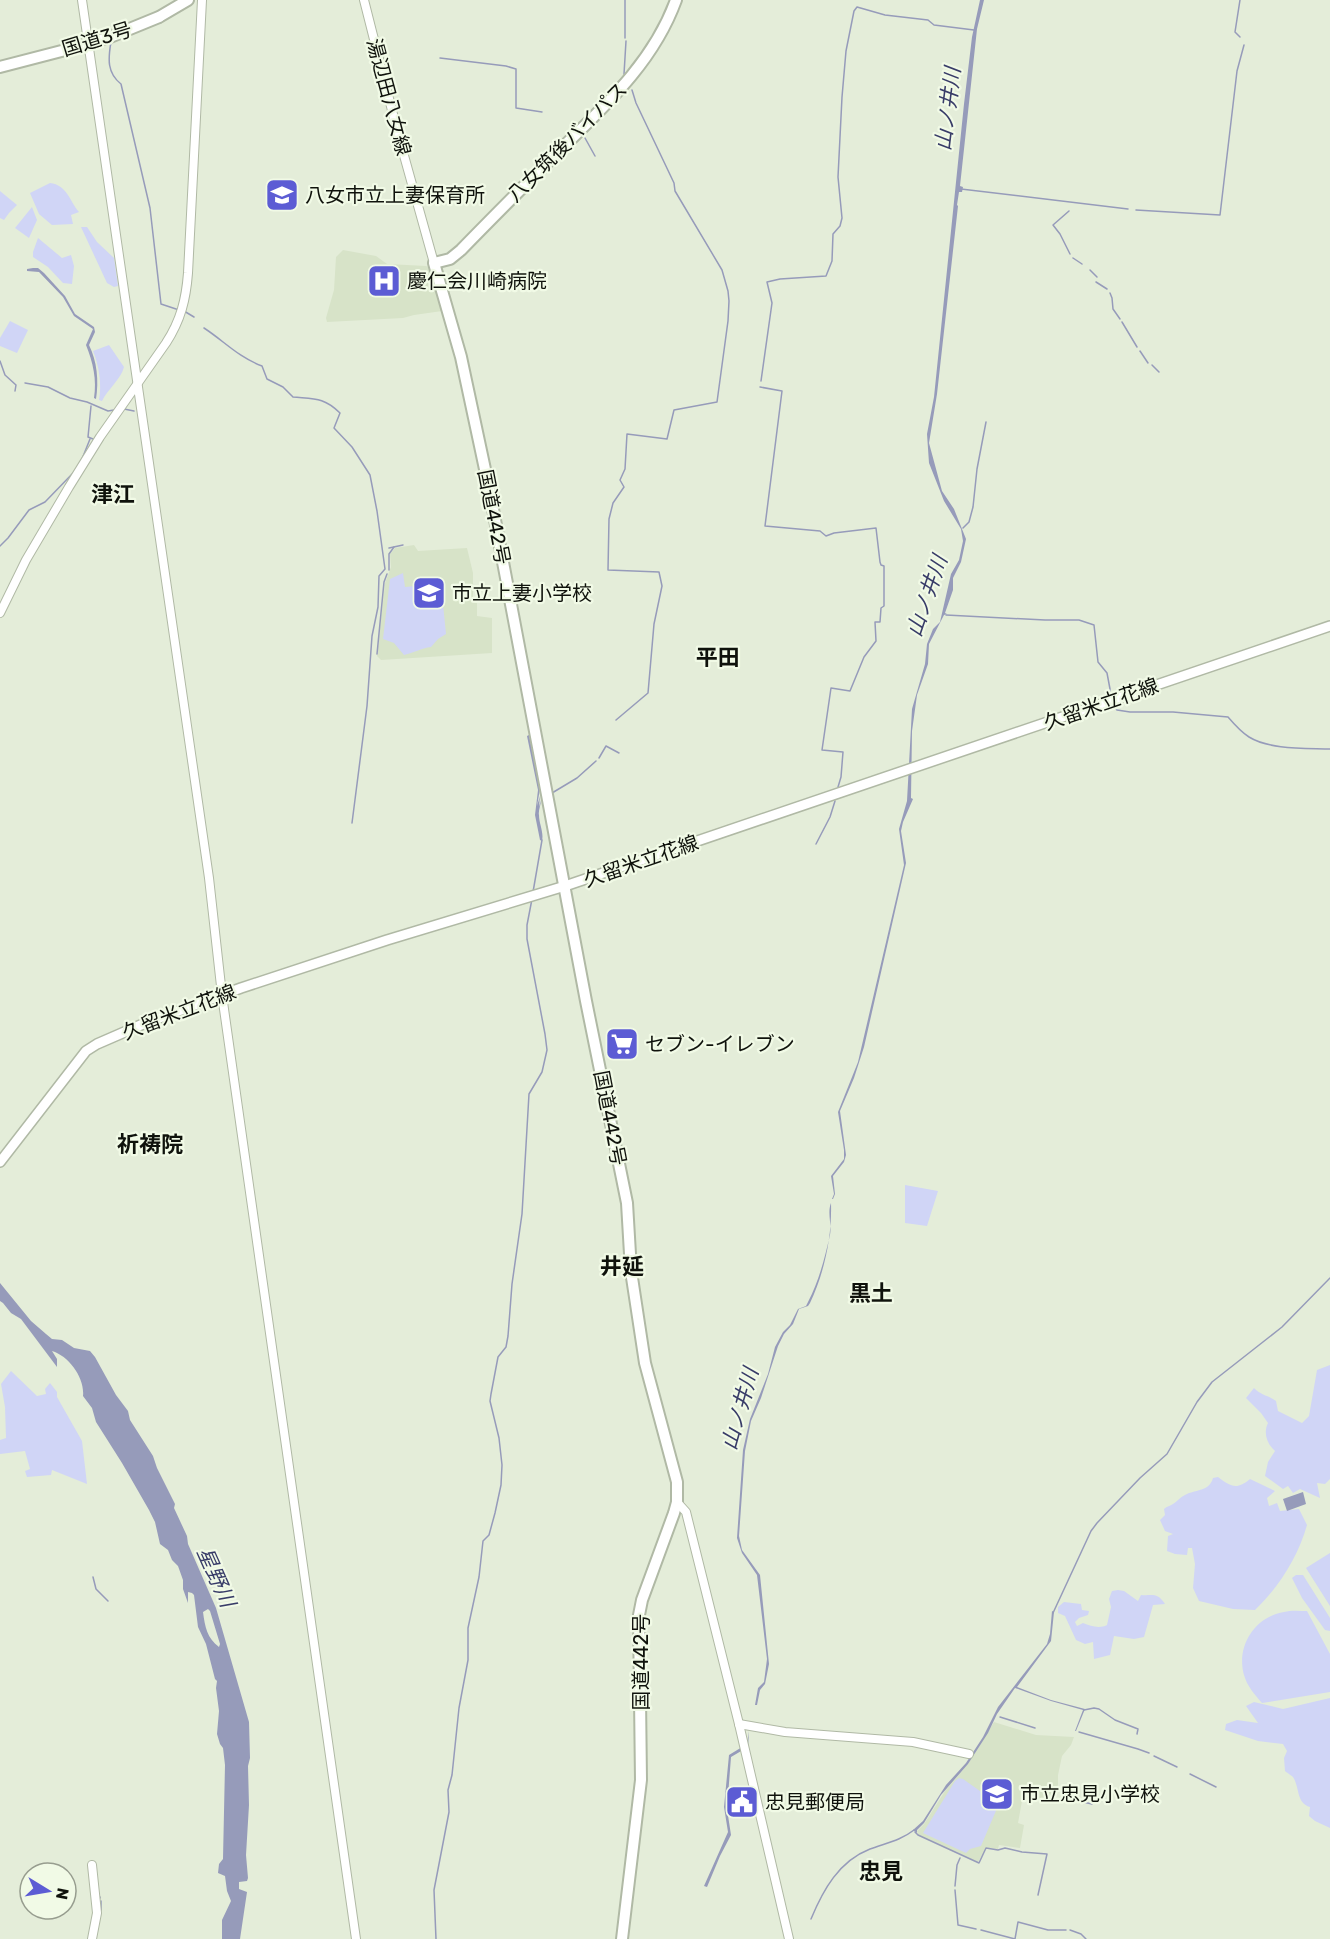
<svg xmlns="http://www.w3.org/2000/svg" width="1330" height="1939" font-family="Rubik,'Noto Sans JP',sans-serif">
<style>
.built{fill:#d7e3c8}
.green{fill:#d0d5f6}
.water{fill:#969bba;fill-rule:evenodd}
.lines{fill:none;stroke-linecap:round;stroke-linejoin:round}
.stream{stroke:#969bba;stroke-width:1.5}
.secondary-casing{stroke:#b0b9a5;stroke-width:10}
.primary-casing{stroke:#b0b9a5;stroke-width:12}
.highway-casing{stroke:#b0b9a5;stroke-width:14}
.secondary{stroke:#fff;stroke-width:8}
.primary{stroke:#fff;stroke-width:9}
.highway{stroke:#fff;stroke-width:10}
.highway-bridge-casing{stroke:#b0b9a5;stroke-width:14;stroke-linecap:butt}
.highway-bridge{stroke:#fff;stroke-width:10}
.labels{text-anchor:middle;stroke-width:4.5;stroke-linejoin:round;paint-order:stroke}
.street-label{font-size:20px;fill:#0f120c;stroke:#f1fae6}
.poi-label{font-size:20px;fill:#0f120c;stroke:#f1fae6;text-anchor:start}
.water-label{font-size:21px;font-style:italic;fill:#383c68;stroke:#f1fae6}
.quarter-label{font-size:22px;font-weight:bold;fill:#0f120c;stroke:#f1fae6}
</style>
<rect width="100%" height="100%" fill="#e4edd9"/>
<!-- built -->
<g class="built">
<polygon points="343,250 376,256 387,264 426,266 431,268 442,311 414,315 403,318 327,322 326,318 334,290 336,257"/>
<polygon points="414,545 418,551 467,548 473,573 473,602 477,603 477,616 492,618 492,653 381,660 377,656 385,583 391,567 390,554 395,548"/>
<polygon points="994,1722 1036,1735 1074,1737 1071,1745 1062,1756 1058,1775 1058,1785 1049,1797 1048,1799 1029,1797 1022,1801 1018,1823 1024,1825 1020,1848 999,1845 998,1849 986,1848 978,1862 918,1835 917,1831 924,1824 945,1791 968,1764"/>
</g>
<!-- green -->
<g class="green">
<path d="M 50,183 C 67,185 69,200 79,212 L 71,215 L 73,224 L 52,225 L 39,214 L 30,193 Z"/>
<polygon points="0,191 17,205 9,213 4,220 0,218"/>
<polygon points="32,207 37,220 29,238 15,228"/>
<polygon points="81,227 87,227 97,242 114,258 118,286 114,287 107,283"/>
<polygon points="38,238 62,258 71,255 74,266 72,284 63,283 48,267 33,257 33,252"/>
<polygon points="10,321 28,330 17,353 0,346 0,338"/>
<path d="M 109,345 L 124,367 C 121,379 108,389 102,401 L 99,400 C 102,385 99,365 93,351 Z"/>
<path d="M 403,573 L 405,587 L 441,584 L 446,634 L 438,639 L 431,647 C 421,648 414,653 404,655 L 394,643 L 383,639 L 390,579 Z"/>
<polygon points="905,1185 938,1191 927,1226 905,1223"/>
<path d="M 1330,1365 L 1330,1479 L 1325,1484 L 1317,1483 L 1320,1498 L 1300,1489 L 1293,1493 L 1288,1486 L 1283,1489 L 1265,1476 L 1268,1462 L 1275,1451 C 1267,1444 1263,1433 1268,1423 L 1261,1413 L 1246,1398 L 1254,1388 C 1262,1396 1268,1395 1276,1401 L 1278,1411 L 1302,1423 L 1309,1416 L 1317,1370 Z"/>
<polygon points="11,1371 37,1396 46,1394 45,1389 50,1383 57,1392 57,1397 82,1441 87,1484 52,1470 51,1475 27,1477 25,1471 30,1469 25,1451 0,1454 0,1440 6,1438 5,1407 1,1384"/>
<path d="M 1218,1477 C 1231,1487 1237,1490 1250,1479 L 1275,1491 L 1267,1498 L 1269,1506 L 1277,1503 L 1280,1511 L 1299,1509 L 1307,1525 C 1298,1557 1279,1587 1255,1610 L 1233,1609 L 1199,1601 L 1193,1588 L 1195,1564 L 1192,1548 L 1188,1548 L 1187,1555 L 1175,1554 L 1167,1551 L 1168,1536 L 1173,1534 L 1165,1531 L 1160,1520 L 1165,1515 L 1164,1509 C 1167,1506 1170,1506 1173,1504 C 1177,1502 1180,1497 1185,1495 C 1196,1489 1209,1492 1213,1478 Z"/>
<polygon points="1330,1553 1330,1606 1306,1568"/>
<polygon points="1296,1575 1303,1575 1330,1618 1330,1631 1325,1630 1302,1598 1292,1578"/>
<path d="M 1118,1590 L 1124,1591 L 1138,1601 L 1141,1595 C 1153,1596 1157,1592 1165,1604 L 1153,1605 L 1144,1637 L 1134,1639 L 1114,1636 L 1110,1655 L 1094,1659 L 1093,1642 L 1085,1644 L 1076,1640 L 1065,1616 L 1058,1613 L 1058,1607 L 1064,1602 L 1081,1604 L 1082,1610 L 1089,1611 L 1088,1615 L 1079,1618 L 1075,1622 L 1077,1626 L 1083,1623 C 1091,1626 1099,1629 1107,1625 L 1111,1607 L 1109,1599 L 1112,1591 Z"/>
<path d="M 1307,1611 L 1330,1654 L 1330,1692 L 1262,1703 C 1255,1695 1247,1686 1244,1675 C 1236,1647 1254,1617 1284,1612 C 1291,1610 1300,1611 1307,1611 Z"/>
<path d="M 1330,1698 L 1330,1828 L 1315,1821 L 1309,1816 L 1310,1807 C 1296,1803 1300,1788 1293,1777 C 1292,1776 1286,1772 1285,1771 L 1284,1758 L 1287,1751 L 1283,1744 L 1258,1741 L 1225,1730 L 1226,1724 L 1237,1720 L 1258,1723 L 1246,1706 L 1254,1702 L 1283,1709 Z"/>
<polygon points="959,1778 963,1779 980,1791 996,1796 998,1806 981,1846 970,1849 966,1853 923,1833 955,1781"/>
</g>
<!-- water -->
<g class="water">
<polygon points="980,0 984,0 977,29 960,186 963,187 962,192 959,192 957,205 958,206 937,394 929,443 942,491 954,509 966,539 961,562 953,578 953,590 945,613 947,614 944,615 929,644 928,664 917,695 912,731 911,798 913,799 903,822 901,831 906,863 864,1047 854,1078 840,1111 846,1155 844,1162 833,1176 835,1194 833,1199 832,1199 834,1194 831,1176 844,1159 844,1150 838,1112 858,1062 904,865 899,829 907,801 912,709 925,664 927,644 933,629 940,622 951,574 959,560 963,541 961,529 944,501 929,463 927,434 934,397 964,104 972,37"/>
<path d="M 33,268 L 38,268 L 44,273 L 65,296 L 75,314 L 94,327 L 95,332 L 89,345 C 97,361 99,381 96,399 L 94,398 C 97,380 93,362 86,345 L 93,329 L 74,316 L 63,297 L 39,272 L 27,271 L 27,269 Z"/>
<path d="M 529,735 L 540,789 L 537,806 L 540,796 L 539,807 L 541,800 C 541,805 538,811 539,815 C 539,824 544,832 542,841 L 540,840 L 535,815 L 538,790 L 527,736 Z"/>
<path d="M 831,1203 C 832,1236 825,1271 810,1303 L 808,1306 L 799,1309 L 793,1324 L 784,1334 L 778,1346 L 761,1398 L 751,1421 L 745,1451 L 739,1536 L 742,1550 L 760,1575 L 769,1664 L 765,1684 L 760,1690 L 757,1705 L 755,1705 L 758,1688 L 764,1682 L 767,1659 L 757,1575 L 742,1553 L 737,1538 L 743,1450 L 750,1419 L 768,1374 L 775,1347 L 783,1332 L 790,1325 L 798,1309 L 806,1306 L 808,1302 C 819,1281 825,1257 830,1235 C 832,1224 827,1213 831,1203 Z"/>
<path d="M 0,1283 L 31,1321 L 46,1334 L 52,1339 L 62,1340 L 74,1348 L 90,1351 L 95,1357 L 116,1395 L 128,1411 L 130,1420 L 153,1456 L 157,1468 L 175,1504 L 174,1508 L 187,1536 L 188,1544 L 216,1608 L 249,1722 L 250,1758 L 248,1766 L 249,1805 L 246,1855 L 248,1878 L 247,1881 L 239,1882 L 239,1889 L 247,1892 L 240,1939 L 222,1939 L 222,1920 L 231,1901 L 227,1891 L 225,1876 L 218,1873 L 219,1864 L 223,1859 L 225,1765 L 223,1748 L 220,1744 L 217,1734 L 219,1711 L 216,1688 L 217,1681 L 215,1679 L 206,1644 L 198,1627 L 194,1595 L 192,1593 L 188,1592 L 188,1603 L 183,1589 L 183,1580 L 178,1566 L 172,1560 L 168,1550 L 160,1544 L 155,1522 L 149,1510 L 122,1463 L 96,1422 L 92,1408 L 83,1396 C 85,1378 69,1356 52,1351 L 57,1359 L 57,1367 L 21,1319 L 11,1313 L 3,1303 L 0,1301 ZM 208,1609 L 210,1611 L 220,1644 L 219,1647 C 207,1638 205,1627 203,1612 Z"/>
<polygon points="1303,1492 1306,1504 1287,1511 1283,1499"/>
<polygon points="1052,1611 1054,1612 1051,1641 1017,1687 1051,1700 1085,1709 1076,1731 1075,1731 1083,1710 1051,1701 1015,1688 997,1714 988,1733 968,1764 941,1795 924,1823 917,1830 917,1833 913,1830 923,1821 946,1785 966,1763 983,1737 998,1707 1047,1644 1050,1634"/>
<polygon points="749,1731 748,1747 731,1757 727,1809 731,1835 720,1856 707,1887 704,1886 728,1832 724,1807 729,1755 747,1744"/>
</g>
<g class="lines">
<!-- stream -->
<g class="stream">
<polyline points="1240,0 1235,32 1240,37"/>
<polyline points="625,38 625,0"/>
<path d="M 111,42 C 108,59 107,73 121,84 L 150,208 L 161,304 L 179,310"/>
<polyline points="440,58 506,66 516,69 516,108 542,112"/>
<polyline points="624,74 626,41"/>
<polyline points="585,138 595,156"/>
<polyline points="961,189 1128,209"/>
<polyline points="1136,210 1220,215 1237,71 1244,45"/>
<polyline points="1069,211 1053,225 1060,234 1070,254"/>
<polyline points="1073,258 1082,264"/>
<polyline points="1090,270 1097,277"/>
<polyline points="1096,282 1107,289"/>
<polyline points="1110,293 1112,298 1113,309 1120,319"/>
<polyline points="184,311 194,317"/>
<polyline points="1122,322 1137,347"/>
<path d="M 204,328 C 224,341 238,357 262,366 L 267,379 L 283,387 L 293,397 C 314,399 324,397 340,413 L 334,428 L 352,447 L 370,475 L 377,511 L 385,569 L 379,576 L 378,607 L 372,636 L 367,706 L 352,823"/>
<polyline points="1140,351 1148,363"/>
<polyline points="0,361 5,375 16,385 15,391"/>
<polyline points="1152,365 1159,372"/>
<polyline points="761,381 772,303 767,282 780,279 826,276 832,261 833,234 840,226 842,218 838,177 842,97 846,51 854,11 857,7 885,15 928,20 934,25 974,30"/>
<polyline points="25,383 48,387 70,398 87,402 108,411 114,410"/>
<polyline points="760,387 782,391 765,526 820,531 826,536 834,533 876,528 880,562 881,565 884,566 884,606 881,608 880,622 875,622 876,641 864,657 850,691 831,688 822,750 843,752 841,777 838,787"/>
<polyline points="91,406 88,437 93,439"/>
<polyline points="124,409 134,411"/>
<polyline points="82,459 90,439"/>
<polyline points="963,528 969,522 973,507 977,469 986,422"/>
<polyline points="0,546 8,538 29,510 45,502 75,471"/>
<polyline points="389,548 403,545"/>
<polyline points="389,570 389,554 394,547"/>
<polyline points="946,615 1045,620 1079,620 1094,625 1098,662 1107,673 1110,689 1109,696"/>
<polyline points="377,654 384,582 387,574"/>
<path d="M 1112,705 L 1117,710 L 1130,712 L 1173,712 L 1228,717 C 1234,724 1241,732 1249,737 C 1270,750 1306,748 1330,749"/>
<polyline points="616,720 648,693 654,624 662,586 659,572 608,570 609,519 613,503 624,487 620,480 625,469 627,434 667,439 674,410 717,402 728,321 729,301 728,291 722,270 675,191 674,183 636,103 632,90"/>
<polyline points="599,758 606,746 619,753"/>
<polyline points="552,793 577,778 596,761"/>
<polyline points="816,844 830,817 835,801"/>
<polyline points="533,892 542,840"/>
<polyline points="93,1577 96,1589 108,1601"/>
<polyline points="1053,1613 1091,1531 1097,1523 1140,1478 1167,1454 1197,1402 1212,1382 1282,1327 1330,1278"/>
<polyline points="1084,1710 1094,1708 1099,1709 1115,1720 1138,1729 1137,1734"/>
<polyline points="1000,1717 1035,1728"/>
<polyline points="1079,1732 1138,1749 1149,1753"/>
<polyline points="1154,1756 1177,1767"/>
<polyline points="1190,1774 1216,1787"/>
<polyline points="1083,1802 1092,1804"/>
<polyline points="915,1832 918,1835 979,1863 986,1848 998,1850 1005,1848 1022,1852 1047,1854 1038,1895"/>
<polyline points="955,1886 957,1865 960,1858"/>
<polyline points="955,1890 958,1925 976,1929"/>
<polyline points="100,1897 100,1898"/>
<polyline points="101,1910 101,1901"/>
<path d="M 811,1919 C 823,1890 839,1861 870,1849 C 886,1843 900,1841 914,1830"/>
<polyline points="981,1930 1015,1939 1018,1922 1048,1930 1066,1930"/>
<polyline points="1070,1930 1081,1934 1086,1939"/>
<polyline points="436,1939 434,1890 449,1812 448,1790 452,1775 459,1708 468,1660 468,1628 479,1577 483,1541 489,1535 495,1513 501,1485 502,1465 499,1438 490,1401 491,1394 498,1357 506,1347 508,1336 512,1284 522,1214 529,1094 542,1072 547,1050 545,1034 527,939 527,925 532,899"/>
</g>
<defs>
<g id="secondary">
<polyline points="82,0 209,878 222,995 356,1939"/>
<polyline points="364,0 398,134 434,263"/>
<path d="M 0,613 L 26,560 L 69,487 L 100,437 L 166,343 C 181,320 186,299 188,273 L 202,0"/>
<polyline points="677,1502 686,1512 739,1724 789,1939"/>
<polyline points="739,1724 785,1732 913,1742 969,1754"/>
<polyline points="92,1865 97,1913 92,1939"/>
</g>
<polyline id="primary" points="0,1162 86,1051 97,1044 143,1024 241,988 387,940 565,886 1330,626"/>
<g id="highway">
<polyline points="159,17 188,0"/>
<polyline points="0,67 77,47"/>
<path d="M 622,1939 L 641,1780 L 639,1615 L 642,1600 L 674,1513 L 677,1502 L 677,1482 L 645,1363 L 631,1271 L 627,1203 L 586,1001 L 489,488 L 461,357 L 434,263 L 450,259 L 461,250 C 494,216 528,182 562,148 C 607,104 654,61 676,0"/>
</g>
</defs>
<!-- secondary casing -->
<use href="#secondary" class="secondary-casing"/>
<!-- primary casing -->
<use href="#primary" class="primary-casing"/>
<!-- highway casing -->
<use href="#highway" class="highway-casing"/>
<!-- secondary -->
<use href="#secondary" class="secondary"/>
<!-- primary -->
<use href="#primary" class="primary"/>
<!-- highway -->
<use href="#highway" class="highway"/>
<defs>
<polyline id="highway-bridge" points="77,47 110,37 159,17"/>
</defs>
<!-- highway-bridge casing -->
<use href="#highway-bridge" class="highway-bridge-casing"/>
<!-- highway-bridge -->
<use href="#highway-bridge" class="highway-bridge"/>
</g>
<!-- icons -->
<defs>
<symbol id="school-square" viewBox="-11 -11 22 22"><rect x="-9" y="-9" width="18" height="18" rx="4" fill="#5c5cd4" stroke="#f1fae6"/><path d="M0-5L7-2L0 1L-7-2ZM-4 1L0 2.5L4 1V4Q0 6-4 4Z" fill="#fff"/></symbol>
<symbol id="hospital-square" viewBox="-11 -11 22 22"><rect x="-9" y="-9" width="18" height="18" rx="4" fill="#5c5cd4" stroke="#f1fae6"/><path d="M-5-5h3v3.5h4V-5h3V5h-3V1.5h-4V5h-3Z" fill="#fff"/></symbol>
<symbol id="supermarket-square" viewBox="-11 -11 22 22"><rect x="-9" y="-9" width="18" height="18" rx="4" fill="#5c5cd4" stroke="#f1fae6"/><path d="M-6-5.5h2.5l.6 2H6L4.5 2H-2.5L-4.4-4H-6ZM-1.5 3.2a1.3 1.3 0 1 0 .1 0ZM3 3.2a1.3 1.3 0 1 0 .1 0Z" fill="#fff"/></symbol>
<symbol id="civic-square" viewBox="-11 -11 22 22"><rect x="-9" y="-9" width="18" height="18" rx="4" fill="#5c5cd4" stroke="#f1fae6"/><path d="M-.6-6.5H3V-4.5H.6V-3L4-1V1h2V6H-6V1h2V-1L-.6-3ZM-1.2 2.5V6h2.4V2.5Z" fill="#fff"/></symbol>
</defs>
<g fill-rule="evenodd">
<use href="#school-square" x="263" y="176" width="38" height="38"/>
<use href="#hospital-square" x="365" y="262" width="38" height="38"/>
<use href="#school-square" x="410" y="574" width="38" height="38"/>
<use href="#supermarket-square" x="603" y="1025" width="38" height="38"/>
<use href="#school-square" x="978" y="1775" width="38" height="38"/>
<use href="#civic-square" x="723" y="1783" width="38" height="38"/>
</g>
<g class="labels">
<!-- street labels -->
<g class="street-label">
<text transform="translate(97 39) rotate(-17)" y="7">国道3号</text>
<text transform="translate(389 97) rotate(75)" y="7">湯辺田八女線</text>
<text transform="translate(567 142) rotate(-45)" y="7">八女筑後バイパス</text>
<text transform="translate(494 517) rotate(79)" y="7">国道442号</text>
<text transform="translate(1101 704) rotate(-19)" y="7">久留米立花線</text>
<text transform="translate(641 861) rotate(-19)" y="7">久留米立花線</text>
<text transform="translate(179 1012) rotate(-21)" y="7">久留米立花線</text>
<text transform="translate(610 1118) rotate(79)" y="7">国道442号</text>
<text transform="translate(641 1662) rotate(-90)" y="7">国道442号</text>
</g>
<!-- poi labels -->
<g class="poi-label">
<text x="305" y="202">八女市立上妻保育所</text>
<text x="407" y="288">慶仁会川崎病院</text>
<text x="452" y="600">市立上妻小学校</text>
<text x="645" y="1051">セブン-イレブン</text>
<text x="1020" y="1801">市立忠見小学校</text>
<text x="765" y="1809">忠見郵便局</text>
</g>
<!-- water labels -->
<g class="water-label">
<text transform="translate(948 109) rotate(-83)" y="7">山ノ井川</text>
<text transform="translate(927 596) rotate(-71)" y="7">山ノ井川</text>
<text transform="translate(740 1409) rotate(-74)" y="7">山ノ井川</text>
<text transform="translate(216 1577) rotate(66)" y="7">星野川</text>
</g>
<!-- quarter labels -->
<g class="quarter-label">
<text x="113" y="502">津江</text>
<text x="718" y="665">平田</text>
<text x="150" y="1152">祈祷院</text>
<text x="622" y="1274">井延</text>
<text x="871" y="1301">黒土</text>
<text x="881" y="1879">忠見</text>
</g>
</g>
<!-- north arrow -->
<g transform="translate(48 1891) rotate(101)"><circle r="28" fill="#f1fae6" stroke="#979d8f" stroke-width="1.5"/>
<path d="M0-4.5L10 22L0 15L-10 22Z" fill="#5c5cd4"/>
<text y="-9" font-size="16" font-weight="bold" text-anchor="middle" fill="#0f120c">N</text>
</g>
</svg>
